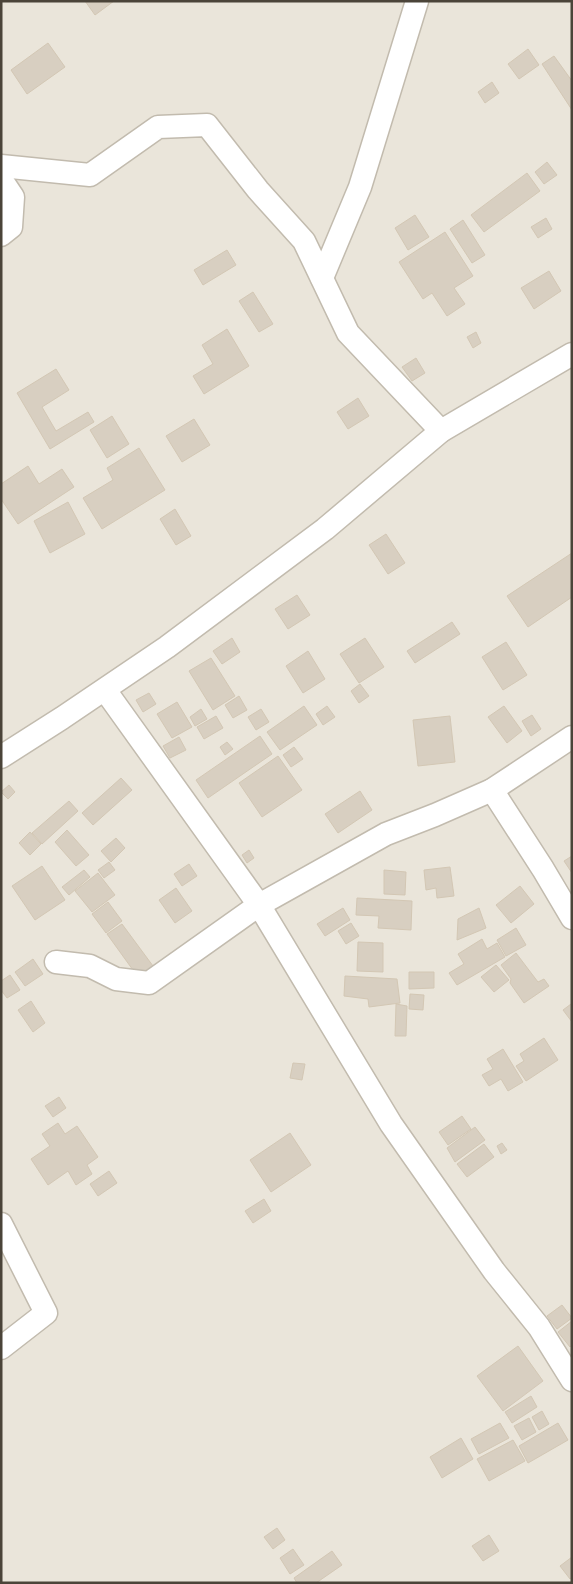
<svg xmlns="http://www.w3.org/2000/svg" width="573" height="1584" font-family="Cabin,sans-serif">
<style>
.residential{fill:#eae5da}
.building{fill:#d8cfc1;stroke:#d3c7b4}
.lines{fill:none;stroke-linecap:round;stroke-linejoin:round}
.minor-casing{stroke:#c2bbae;stroke-width:25}
.minor{stroke:#fff;stroke-width:22}
</style>
<rect width="100%" height="100%" fill="#f6f3ec"/>
<!-- residential -->
<rect class="residential" x="1" y="1" width="571" height="1582"/>
<!-- building -->
<g class="building">
<polygon points="85,1 114,1 95,15"/>
<polygon points="48,43 65,67 27,94 11,70"/>
<polygon points="528,49 539,65 519,79 508,64"/>
<polygon points="554,56 572,81 572,110 542,64"/>
<polygon points="492,82 499,93 485,103 478,92"/>
<polygon points="547,162 557,175 544,184 535,172"/>
<polygon points="527,173 540,191 484,232 471,215"/>
<polygon points="415,215 429,237 408,250 395,228"/>
<polygon points="546,218 552,229 538,238 531,227"/>
<polygon points="463,220 485,255 472,263 450,229"/>
<polygon points="445,232 473,276 454,288 465,304 447,316 432,293 423,299 399,262"/>
<polygon points="227,250 236,265 203,285 194,270"/>
<polygon points="549,271 561,291 534,309 521,288"/>
<polygon points="253,292 273,324 259,332 239,301"/>
<polygon points="227,329 249,366 204,394 193,376 213,364 202,345"/>
<polygon points="476,332 481,343 473,348 467,337"/>
<polygon points="416,358 425,373 412,381 402,367"/>
<polygon points="56,369 69,390 42,407 56,431 88,412 94,422 50,449 17,393"/>
<polygon points="358,398 369,416 348,429 337,412"/>
<polygon points="112,416 129,444 107,458 90,430"/>
<polygon points="194,419 210,445 182,462 166,436"/>
<polygon points="139,448 165,490 102,529 83,498 113,480 107,468"/>
<polygon points="28,466 39,484 62,469 74,487 18,524 1,499 1,484"/>
<polygon points="68,502 85,534 50,553 34,521"/>
<polygon points="175,509 191,536 176,545 160,519"/>
<polygon points="386,534 405,563 388,574 369,545"/>
<polygon points="572,553 572,597 528,627 507,596"/>
<polygon points="297,595 310,615 288,629 275,609"/>
<polygon points="452,622 460,634 415,663 407,651"/>
<polygon points="232,638 240,652 222,664 213,651"/>
<polygon points="365,638 384,667 359,683 340,654"/>
<polygon points="506,642 527,675 503,690 482,657"/>
<polygon points="308,651 325,679 303,693 286,666"/>
<polygon points="211,658 235,696 213,710 189,671"/>
<polygon points="360,684 369,696 359,703 351,691"/>
<polygon points="149,693 156,704 143,712 136,700"/>
<polygon points="239,696 247,710 233,718 225,705"/>
<polygon points="177,702 192,727 172,738 157,714"/>
<polygon points="304,706 317,725 280,750 267,732"/>
<polygon points="327,706 335,717 323,725 316,714"/>
<polygon points="504,706 522,731 507,743 488,717"/>
<polygon points="201,709 207,719 195,726 190,717"/>
<polygon points="261,709 269,722 256,730 248,717"/>
<polygon points="532,715 541,729 531,736 522,721"/>
<polygon points="216,716 223,728 204,739 197,727"/>
<polygon points="450,716 455,762 418,766 413,720"/>
<polygon points="260,736 272,754 208,798 196,780"/>
<polygon points="179,737 186,750 170,758 163,746"/>
<polygon points="227,742 233,749 225,755 220,747"/>
<polygon points="294,747 303,759 291,767 283,755"/>
<polygon points="278,756 302,790 262,817 239,783"/>
<polygon points="121,778 132,790 93,825 82,813"/>
<polygon points="9,785 15,792 8,799 1,792"/>
<polygon points="360,791 372,810 338,833 325,814"/>
<polygon points="69,801 78,811 42,844 32,833"/>
<polygon points="67,830 89,855 76,866 55,842"/>
<polygon points="30,832 41,844 30,855 19,843"/>
<polygon points="116,838 125,848 111,862 101,851"/>
<polygon points="249,850 254,858 247,863 242,855"/>
<polygon points="572,856 572,873 564,861"/>
<polygon points="109,862 115,870 104,878 98,870"/>
<polygon points="189,864 197,876 182,886 174,874"/>
<polygon points="42,866 65,900 35,920 12,886"/>
<polygon points="450,867 454,896 437,898 436,888 426,890 424,870"/>
<polygon points="84,870 90,877 69,895 62,887"/>
<polygon points="384,870 406,872 405,895 384,894"/>
<polygon points="98,873 115,895 92,912 75,891"/>
<polygon points="520,886 534,904 511,923 496,905"/>
<polygon points="176,888 192,911 175,923 159,900"/>
<polygon points="357,898 412,901 411,930 378,928 379,916 356,915"/>
<polygon points="108,902 122,921 106,933 92,914"/>
<polygon points="343,908 350,920 325,936 317,924"/>
<polygon points="479,908 486,928 457,940 458,919"/>
<polygon points="351,923 359,936 346,944 338,931"/>
<polygon points="122,924 153,966 138,977 107,934"/>
<polygon points="516,928 526,945 506,956 497,940"/>
<polygon points="482,939 487,949 497,943 505,957 457,985 449,973 464,964 458,954"/>
<polygon points="358,942 383,943 383,972 357,971"/>
<polygon points="516,953 538,982 544,979 549,986 524,1003 510,983 511,979 501,965"/>
<polygon points="33,959 43,974 25,986 15,972"/>
<polygon points="496,965 509,980 494,992 481,977"/>
<polygon points="409,972 434,972 434,988 409,989"/>
<polygon points="10,975 20,990 7,998 1,990 1,981"/>
<polygon points="345,976 397,979 400,1003 369,1007 368,999 344,996"/>
<polygon points="410,994 424,995 423,1010 409,1009"/>
<polygon points="31,1001 45,1023 33,1032 18,1010"/>
<polygon points="396,1004 407,1006 406,1036 395,1036"/>
<polygon points="571,1004 572,1005 572,1022 563,1010"/>
<polygon points="544,1038 558,1060 526,1081 516,1066 524,1061 520,1054"/>
<polygon points="503,1049 523,1082 508,1091 501,1079 489,1086 482,1075 493,1069 487,1059"/>
<polygon points="293,1063 305,1064 302,1080 290,1078"/>
<polygon points="59,1097 66,1108 53,1117 45,1106"/>
<polygon points="462,1116 471,1129 448,1145 439,1132"/>
<polygon points="58,1123 65,1134 77,1126 98,1157 87,1165 92,1174 76,1185 68,1171 48,1185 31,1159 50,1146 42,1134"/>
<polygon points="475,1127 485,1140 455,1162 447,1148"/>
<polygon points="290,1133 311,1165 271,1192 250,1160"/>
<polygon points="502,1143 507,1150 501,1154 497,1146"/>
<polygon points="484,1144 494,1157 467,1177 457,1164"/>
<polygon points="109,1171 117,1183 98,1196 90,1184"/>
<polygon points="264,1199 271,1211 253,1223 245,1211"/>
<polygon points="562,1305 572,1318 557,1329 547,1316"/>
<polygon points="572,1321 572,1345 570,1347 558,1332"/>
<polygon points="518,1346 543,1381 503,1411 477,1376"/>
<polygon points="531,1396 537,1407 512,1423 505,1412"/>
<polygon points="542,1411 549,1424 539,1430 532,1417"/>
<polygon points="529,1418 536,1432 522,1440 514,1426"/>
<polygon points="500,1423 509,1438 479,1454 471,1439"/>
<polygon points="558,1423 568,1440 528,1463 519,1446"/>
<polygon points="461,1438 473,1459 442,1478 430,1457"/>
<polygon points="513,1440 525,1461 489,1481 477,1459"/>
<polygon points="277,1528 285,1540 273,1549 264,1537"/>
<polygon points="489,1535 499,1551 483,1561 472,1546"/>
<polygon points="293,1549 304,1565 290,1574 280,1558"/>
<polygon points="332,1551 342,1565 316,1583 297,1583 294,1578"/>
<polygon points="572,1557 572,1577 570,1579 560,1566"/>
</g>
<g class="lines">
<defs>
<g id="minor">
<polyline points="1,166 90,175 158,127 207,125 258,190 304,241 348,333 441,431"/>
<polyline points="1,179 13,197 11,227 1,235"/>
<polyline points="322,278 360,187 417,1"/>
<polyline points="105,690 259,905 391,1124 494,1271 539,1327 572,1380"/>
<polyline points="1,757 62,718 167,647 325,529 441,431 572,354"/>
<polyline points="492,790 543,869 572,918"/>
<polyline points="56,962 90,966 116,979 149,983 259,905 386,834 435,815 492,790 572,737"/>
<polyline points="1,1224 46,1313 1,1348"/>
</g>
</defs>
<!-- minor casing -->
<use href="#minor" class="minor-casing"/>
<!-- minor -->
<use href="#minor" class="minor"/>
</g>
<!-- border -->
<rect width="573" height="1584" fill="none" stroke="#4b4439" stroke-width="5"/>
</svg>
